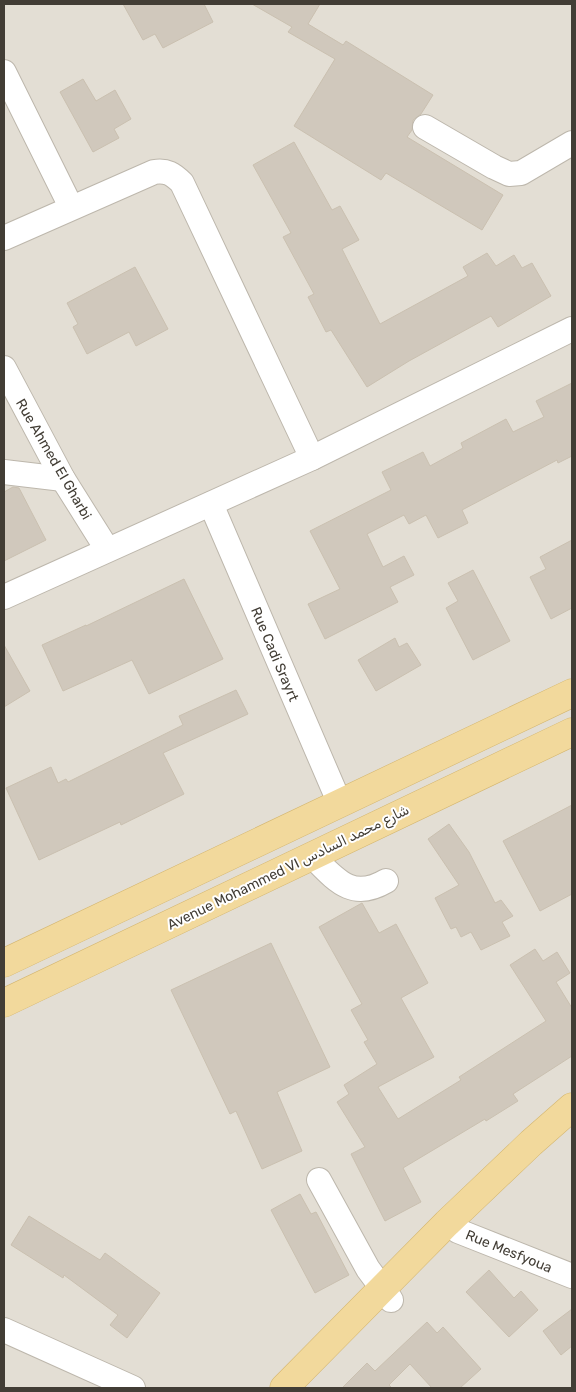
<svg xmlns="http://www.w3.org/2000/svg" width="576" height="1392" font-family="Rubik,'Noto Sans Arabic',sans-serif">
<style>
.residential{fill:#e3ded4}
.building{fill:#d0c8bc;stroke:#cac0b0}
.lines{fill:none;stroke-linecap:round;stroke-linejoin:round}
.minor-casing{stroke:#bdb7ac;stroke-width:26}
.major-casing{stroke:#d4b66f;stroke-width:29}
.minor{stroke:#fff;stroke-width:24}
.major{stroke:#f2d99c;stroke-width:28}
.labels{text-anchor:middle;stroke-width:4;stroke-linejoin:round;paint-order:stroke}
.street-label{font-size:14px;fill:#423d35;stroke:#fff}
</style>
<rect width="100%" height="100%" fill="#f0ede5"/>
<!-- residential -->
<rect class="residential" x="4" y="4" width="568" height="1384"/>
<!-- building -->
<g class="building">
<polygon points="123,4 204,4 213,22 163,48 155,34 143,40"/>
<polygon points="252,4 320,4 308,24 343,45 346,41 433,95 421,114 413,120 412,130 407,137 503,195 482,230 386,173 381,180 294,126 335,59 288,32 292,27"/>
<polygon points="83,79 96,101 115,90 131,119 114,129 119,138 93,152 60,92"/>
<polygon points="294,142 332,210 340,206 359,240 342,249 380,324 468,276 463,267 487,253 496,266 514,255 522,268 532,263 551,296 498,327 491,316 409,361 367,387 331,330 326,332 308,297 314,294 283,237 291,233 253,165"/>
<polygon points="135,267 168,329 136,346 129,332 87,354 73,327 78,324 67,303"/>
<polygon points="572,383 572,456 558,463 557,460 462,510 468,523 438,538 426,515 409,524 404,515 367,534 383,567 404,556 414,575 390,587 398,602 325,639 308,604 340,589 310,531 391,490 382,472 423,452 430,466 463,448 461,443 506,419 513,432 544,417 536,401"/>
<polygon points="13,487 19,488 46,540 4,561 4,492"/>
<polygon points="572,540 572,608 551,619 530,577 546,569 540,557"/>
<polygon points="473,570 510,641 473,660 446,608 458,601 448,583"/>
<polygon points="184,579 223,659 149,694 132,660 63,691 42,645 86,625 86,626"/>
<polygon points="395,638 399,647 407,643 421,665 376,691 358,660"/>
<polygon points="4,645 30,691 4,707"/>
<polygon points="236,690 248,714 163,753 184,794 121,825 120,822 39,860 6,788 51,767 58,783 66,779 68,782 183,725 179,716"/>
<polygon points="572,805 572,894 540,911 503,841"/>
<polygon points="449,824 469,852 495,903 501,900 513,916 502,922 510,936 481,950 471,932 461,937 456,927 451,929 435,898 459,885 428,839"/>
<polygon points="362,903 379,933 396,924 428,983 401,998 434,1057 378,1087 398,1119 461,1080 459,1077 546,1021 510,965 535,949 543,961 557,952 570,973 556,982 572,1008 572,1056 513,1094 518,1101 486,1121 485,1119 403,1168 421,1202 385,1221 351,1154 365,1147 337,1102 349,1094 344,1085 377,1064 364,1042 368,1040 351,1010 362,1004 319,927"/>
<polygon points="271,943 330,1067 277,1092 302,1151 262,1169 236,1111 230,1114 171,990"/>
<polygon points="300,1194 311,1214 316,1212 349,1275 315,1293 271,1210"/>
<polygon points="29,1216 100,1260 105,1253 160,1293 127,1338 110,1325 118,1315 64,1275 63,1278 11,1245"/>
<polygon points="489,1270 514,1298 521,1291 538,1310 509,1337 466,1292"/>
<polygon points="572,1309 572,1346 561,1355 543,1331"/>
<polygon points="427,1322 437,1333 443,1327 481,1369 460,1388 432,1388 410,1364 389,1385 392,1388 342,1388 367,1363 375,1371"/>
</g>
<g class="lines">
<defs>
<g id="minor">
<polyline points="4,72 71,207"/>
<polyline points="425,127 494,167 509,174 521,173 572,143"/>
<path d="M 4,238 L 154,172 C 167,170 173,174 182,183 L 312,458"/>
<polyline points="4,368 63,479 107,549"/>
<polyline points="4,472 63,479"/>
<polyline points="211,504 340,804"/>
<polyline points="4,597 312,458 572,329"/>
<path d="M 313,857 C 336,880 352,901 386,881"/>
<polyline points="319,1180 368,1269 391,1300"/>
<polyline points="447,1223 458,1231 572,1276"/>
<polyline points="4,1330 133,1388"/>
</g>
<g id="major">
<polyline points="4,963 572,693"/>
<polyline points="4,1003 572,732"/>
<polyline points="284,1388 447,1223 531,1143 572,1107"/>
</g>
</defs>
<!-- minor casing -->
<use href="#minor" class="minor-casing"/>
<!-- major casing -->
<use href="#major" class="major-casing"/>
<!-- minor -->
<use href="#minor" class="minor"/>
<!-- major -->
<use href="#major" class="major"/>
</g>
<g class="labels">
<!-- street labels -->
<g class="street-label">
<text transform="translate(54 459) rotate(60)" y="5">Rue Ahmed El Gharbi</text>
<text transform="translate(275 654) rotate(67)" y="5">Rue Cadi Srayrt</text>
<text transform="translate(288 867) rotate(-26)" y="5">Avenue Mohammed VI شارع محمد السادس</text>
<text transform="translate(509 1251) rotate(22)" y="5">Rue Mesfyoua</text>
</g>
</g>
<!-- border -->
<rect width="576" height="1392" fill="none" stroke="#423d35" stroke-width="10"/>
</svg>
